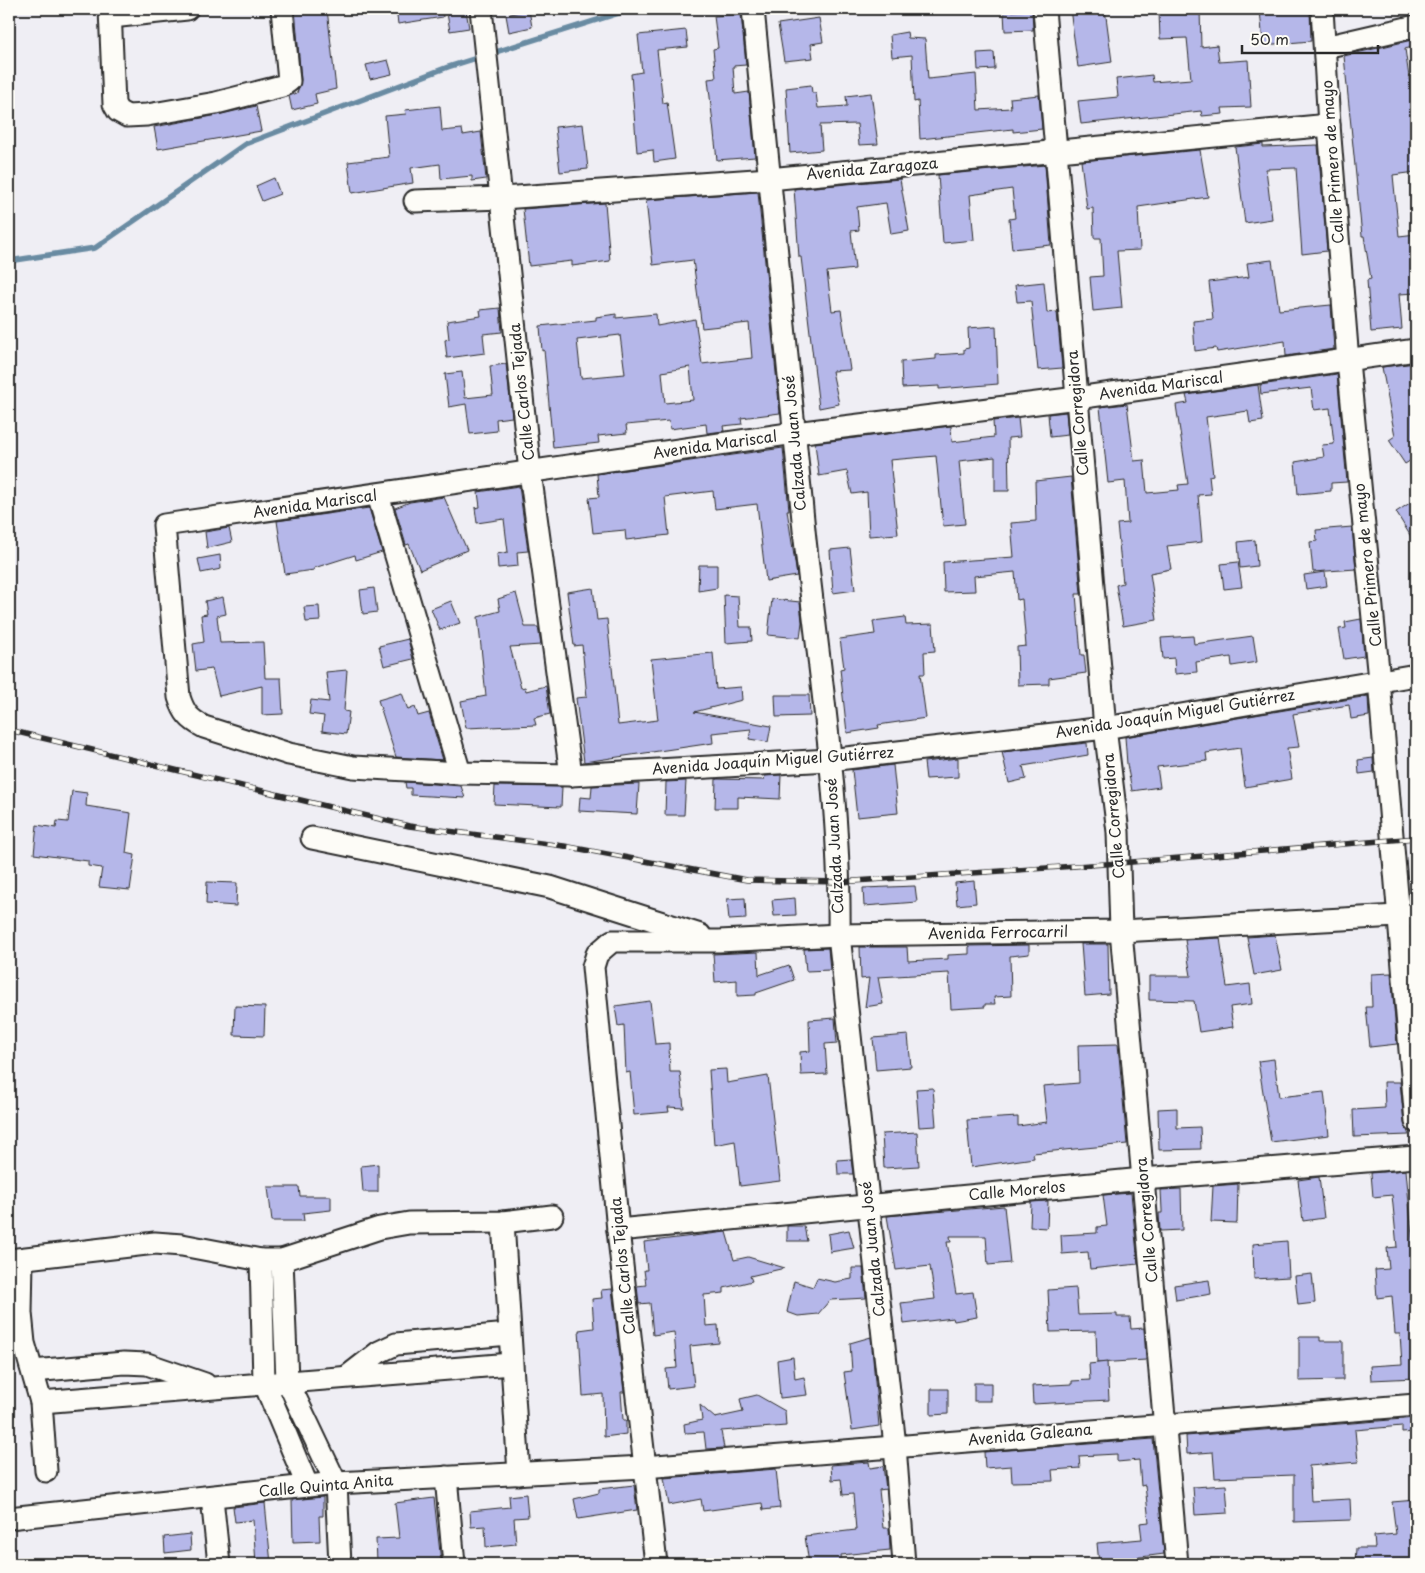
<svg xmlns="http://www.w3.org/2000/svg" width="1425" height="1573" font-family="'Playpen Sans',sans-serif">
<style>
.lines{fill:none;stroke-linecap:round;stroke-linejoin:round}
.stream{stroke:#698ba2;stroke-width:5.5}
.building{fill:#b5b7e9;stroke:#2b2b2b;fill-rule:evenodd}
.minor-casing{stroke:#2b2b2b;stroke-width:25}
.minor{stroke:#fdfcf7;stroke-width:21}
.rail-casing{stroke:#2b2b2b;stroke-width:5.5}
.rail{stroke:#fdfcf7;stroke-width:4;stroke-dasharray:11;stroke-linecap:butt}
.labels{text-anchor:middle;stroke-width:4;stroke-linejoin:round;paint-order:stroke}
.street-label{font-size:15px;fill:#2b2b2b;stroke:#fdfcf7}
</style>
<rect width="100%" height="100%" fill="#efeef4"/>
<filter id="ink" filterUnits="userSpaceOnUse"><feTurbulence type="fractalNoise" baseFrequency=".02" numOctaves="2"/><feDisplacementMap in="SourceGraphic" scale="10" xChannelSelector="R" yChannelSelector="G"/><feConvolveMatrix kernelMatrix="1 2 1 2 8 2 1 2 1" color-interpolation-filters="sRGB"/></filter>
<g filter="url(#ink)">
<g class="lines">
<!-- stream -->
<polyline class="stream" points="9,261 95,248 245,144 448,67 632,9"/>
</g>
<!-- building -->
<g class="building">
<polygon points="295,9 327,9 336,89 315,94 317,104 292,110 289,96 297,93 301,80"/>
<polygon points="396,9 442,9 443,17 398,24"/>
<polygon points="1070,9 1105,9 1112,62 1078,67"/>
<polygon points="1260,9 1310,9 1311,41 1263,45"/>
<polygon points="466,10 469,28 450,31 447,13"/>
<polygon points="529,10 532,27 509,32 506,15"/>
<polygon points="1032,10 1033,30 1005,31 1004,12"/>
<polygon points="1200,10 1201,47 1217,45 1219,62 1248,60 1251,107 1222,108 1223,114 1202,116 1201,111 1081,124 1078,101 1118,97 1116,79 1152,75 1153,82 1191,79 1187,38 1160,39 1159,12"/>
<polygon points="741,14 746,65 733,66 735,94 749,92 755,157 717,160 708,79 716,78 713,49 718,48 714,16"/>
<polygon points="819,18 823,42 811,44 813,58 784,61 778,24"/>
<polygon points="686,30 688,47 657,50 663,103 667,102 675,159 654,162 653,150 637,152 631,74 642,72 638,35"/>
<polygon points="907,32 908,38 925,39 928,79 976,74 978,110 1011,108 1010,98 1039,95 1042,129 1013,132 1013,129 920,139 918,101 914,102 912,55 892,57 890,35"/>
<polygon points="1416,39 1416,46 1405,49 1416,126 1416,172 1393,175 1399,236 1416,234 1416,293 1399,294 1402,329 1371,332 1367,280 1371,279 1364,236 1362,236 1344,56"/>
<polygon points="994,52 995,69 978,70 977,53"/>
<polygon points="388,60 392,74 370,79 366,65"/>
<polygon points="811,85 812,93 816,93 818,108 847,106 846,96 871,93 878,144 859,145 857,124 820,125 822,150 790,153 786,88"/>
<polygon points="256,106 261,131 158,149 154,127 218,115"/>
<polygon points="440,106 442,131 462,129 463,135 481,132 486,179 472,181 472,176 441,179 440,164 411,168 413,183 352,193 348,162 389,157 385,116 406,114 405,110"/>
<polygon points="583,124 588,169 560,172 555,127"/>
<polygon points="1263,144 1263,147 1318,145 1327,251 1302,254 1296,168 1266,169 1272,219 1245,223 1235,147"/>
<polygon points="1200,150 1208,197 1138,207 1140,250 1117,251 1122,308 1093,311 1090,277 1103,276 1101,238 1094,238 1093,208 1087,209 1081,161"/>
<polygon points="1045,165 1051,245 1012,249 1009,219 1015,218 1012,189 970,195 974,240 943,243 938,175"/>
<polygon points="274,178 280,194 262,201 256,186"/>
<polygon points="900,179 909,231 891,234 886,203 857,207 859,230 851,231 855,269 827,272 832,311 841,310 850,370 832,371 839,404 819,408 801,257 799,257 794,189"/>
<path d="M 758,192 L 780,413 L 741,418 L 742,424 L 723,426 L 724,431 L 707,433 L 706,424 L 670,429 L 669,421 L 626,425 L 627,433 L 598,436 L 599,443 L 553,448 L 544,350 L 542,351 L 540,326 L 596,320 L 596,317 L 616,314 L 616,318 L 656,314 L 657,326 L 695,319 L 702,364 L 752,358 L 749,323 L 702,328 L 693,260 L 653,265 L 646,200 ZM 620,335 L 625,374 L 581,378 L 577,340 ZM 690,367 L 693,400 L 665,403 L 662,372 Z"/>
<polygon points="605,203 610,261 572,266 572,261 529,266 523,209"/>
<polygon points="1272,260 1279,310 1331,305 1334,349 1286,356 1285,341 1217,352 1216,348 1195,351 1193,321 1213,319 1209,282 1249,277 1247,263"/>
<polygon points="1044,282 1047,313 1057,312 1062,368 1038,370 1031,301 1017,302 1015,285"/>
<polygon points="500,308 502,332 483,334 485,353 447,358 445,340 449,339 447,321 481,316 480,310"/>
<polygon points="996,326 998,384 939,389 939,386 902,388 901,362 936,359 936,355 964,353 964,349 969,348 968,328"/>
<polygon points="1416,363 1416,457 1405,464 1389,440 1395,436 1382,367"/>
<polygon points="506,364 512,417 496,419 497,431 470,434 466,404 449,407 445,374 462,372 465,398 493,395 490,366"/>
<polygon points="1337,374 1347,482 1331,483 1331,491 1298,494 1295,462 1324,457 1322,445 1334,444 1330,408 1314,410 1311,388 1261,394 1260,385"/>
<polygon points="1258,385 1263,421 1250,423 1248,411 1206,417 1213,475 1209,476 1211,494 1198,495 1202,542 1167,546 1171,569 1150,573 1157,620 1123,626 1116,585 1123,583 1117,524 1128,523 1125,481 1108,483 1100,407 1127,404 1134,461 1144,460 1147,493 1179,490 1178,485 1188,484 1176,405 1188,403 1186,395"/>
<polygon points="1066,412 1068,435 1050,437 1048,414"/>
<polygon points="1018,418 1020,437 1008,438 1009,491 995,491 995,457 959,461 965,524 943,526 936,456 890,460 898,534 869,536 867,492 852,494 847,471 819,476 815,443 951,426 952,442 994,437 993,421"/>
<polygon points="783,448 789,510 787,510 797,576 766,581 757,504 715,509 713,491 665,497 669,535 626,540 625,530 593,533 589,498 599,497 597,474"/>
<polygon points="1071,477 1081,594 1076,594 1081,655 1084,655 1086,673 1049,678 1049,684 1018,685 1017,647 1026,646 1022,599 1017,600 1015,572 974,576 975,591 944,592 943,562 1014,557 1011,523 1036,521 1035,481"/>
<polygon points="519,486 528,551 517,552 518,566 498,568 497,554 508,552 504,519 477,523 475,508 480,507 478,492"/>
<polygon points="444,497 467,550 420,570 409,544 406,545 395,508 410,502"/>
<polygon points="1416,499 1416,545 1396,512"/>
<polygon points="369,508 382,552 356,560 355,555 314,568 314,570 285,574 277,521"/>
<polygon points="1352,527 1356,569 1313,572 1310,542 1317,541 1316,530"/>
<polygon points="229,528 232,542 207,548 205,532"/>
<polygon points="1255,540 1257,566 1240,568 1238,542"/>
<polygon points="850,548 855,590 833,593 830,550"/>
<polygon points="220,555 221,569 201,573 198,559"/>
<polygon points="1238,562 1242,587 1224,589 1221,564"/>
<polygon points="699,565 717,565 717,588 698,591"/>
<polygon points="1325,572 1327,586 1306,589 1304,575"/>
<polygon points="374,588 377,612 363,614 360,590"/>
<polygon points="593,588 597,620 607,619 618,725 658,720 651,659 713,653 716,689 741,687 742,700 694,712 771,726 768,742 749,739 751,729 712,733 713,743 584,762 576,698 587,697 582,645 574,646 567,592"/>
<polygon points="516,593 525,627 538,627 541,645 510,647 521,688 525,687 526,691 546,686 550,714 534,718 536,725 466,728 461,701 486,696 478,617 500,611 498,599"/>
<polygon points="724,595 738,596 740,627 751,627 752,641 726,643"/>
<polygon points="223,597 226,614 217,616 220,643 263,642 265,678 281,678 283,714 262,715 262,686 219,696 212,669 196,671 193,644 204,642 201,615 207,614 205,601"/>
<polygon points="772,599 800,602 802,622 800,638 768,635"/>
<polygon points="451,601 460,623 440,630 431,609"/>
<polygon points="319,606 320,621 306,622 304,607"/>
<polygon points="905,617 906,625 933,624 935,651 924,652 925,674 920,674 926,718 878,725 879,728 847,733 840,669 844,668 840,639 875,634 873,621"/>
<polygon points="1361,619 1364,656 1344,659 1339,629 1346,628 1345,622"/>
<polygon points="1193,636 1194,644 1253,636 1257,662 1232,666 1231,657 1196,662 1197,672 1175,674 1174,658 1163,659 1161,638"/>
<polygon points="408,639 413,659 384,666 379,646"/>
<polygon points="347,670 344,711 349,712 346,734 322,731 324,716 309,714 311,700 329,702 326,672"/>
<polygon points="402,693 408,710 415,707 418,716 429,713 443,760 396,757 378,700"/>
<polygon points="775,695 809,695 810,716 776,717"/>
<polygon points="1368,696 1369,716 1351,719 1349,705 1293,714 1299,747 1287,748 1292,779 1245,787 1240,748 1206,753 1207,761 1157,767 1160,787 1132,791 1127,764 1125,737"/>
<polygon points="1087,743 1088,755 1023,766 1026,779 1009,783 1002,752"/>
<polygon points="958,758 958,777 926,779 924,762"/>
<polygon points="1373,758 1374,772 1359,774 1358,760"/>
<polygon points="893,765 898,813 857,817 852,770"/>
<polygon points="781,775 780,799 738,797 738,808 715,808 716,779 764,780 765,776"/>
<polygon points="686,781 684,815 665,815 666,782"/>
<polygon points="405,782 461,786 465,798 411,795 411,788 406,788"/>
<polygon points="639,784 637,814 579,811 580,797 591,798 592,786"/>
<polygon points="495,786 562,787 561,807 494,804"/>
<polygon points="72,791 87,793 86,806 131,813 126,853 135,855 130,890 99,887 102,868 88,866 88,861 34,854 37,825 56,828 57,821 68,822"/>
<polygon points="974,881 976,903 957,905 955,883"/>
<polygon points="207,882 237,883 236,906 206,904"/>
<polygon points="915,886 917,902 864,906 863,888"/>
<polygon points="745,898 746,919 729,920 727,899"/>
<polygon points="795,898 796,915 774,916 772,900"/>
<polygon points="1275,935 1282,970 1254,975 1247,937"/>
<polygon points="1220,938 1227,987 1250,984 1252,1004 1230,1007 1233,1027 1199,1032 1194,1001 1149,1000 1149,976 1191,976 1185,940"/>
<polygon points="1081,944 1108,944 1109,994 1085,996"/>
<polygon points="1029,945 1029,954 1010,956 1011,996 994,997 995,1004 985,1004 985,1007 951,1009 949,973 878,977 883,1004 865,1007 869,978 861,979 860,947 907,947 908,961 948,959 948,955 969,954 969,946"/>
<polygon points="828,948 830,970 806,971 804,949"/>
<polygon points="758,952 759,975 789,965 794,980 756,993 756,995 737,996 737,980 715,982 713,954"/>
<polygon points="1391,973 1397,1044 1370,1047 1366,1007 1372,1007 1371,974"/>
<polygon points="650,1001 655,1044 669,1043 670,1072 680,1072 684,1108 668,1107 669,1112 634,1115 630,1072 626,1073 624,1025 618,1026 615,1006"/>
<polygon points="235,1006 265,1007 264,1036 234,1035"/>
<polygon points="835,1018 837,1043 825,1044 827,1074 801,1075 800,1052 810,1051 809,1020"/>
<polygon points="908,1035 911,1067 876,1070 873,1038"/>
<polygon points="1118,1044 1127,1144 1033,1153 1034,1158 971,1167 967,1120 1018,1117 1018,1126 1047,1122 1043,1086 1079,1083 1078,1045"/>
<polygon points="1274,1059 1279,1097 1324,1092 1329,1135 1271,1142 1258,1061"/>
<polygon points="726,1069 727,1083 768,1076 780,1181 740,1186 735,1141 714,1145 709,1070"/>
<polygon points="1384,1082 1400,1082 1404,1123 1409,1135 1354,1137 1353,1110 1385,1108"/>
<polygon points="933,1088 936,1126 919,1127 916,1089"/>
<polygon points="1177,1108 1177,1128 1200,1127 1201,1149 1159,1150 1158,1109"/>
<polygon points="917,1132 919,1166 884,1168 882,1134"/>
<polygon points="851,1159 853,1174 838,1174 837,1160"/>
<polygon points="378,1164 378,1192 363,1192 361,1166"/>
<polygon points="1406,1170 1413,1246 1416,1245 1416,1378 1371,1380 1370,1366 1402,1364 1400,1334 1395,1334 1392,1296 1377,1298 1375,1270 1389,1269 1387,1248 1397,1247 1392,1195 1373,1197 1371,1173"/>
<polygon points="1319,1177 1324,1218 1303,1221 1298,1180"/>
<polygon points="1238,1184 1237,1223 1211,1222 1213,1186"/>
<polygon points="268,1187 299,1187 300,1196 331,1196 331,1210 303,1213 304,1221 272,1221"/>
<polygon points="1181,1189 1182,1230 1160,1231 1159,1213 1162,1213 1162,1210 1161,1190"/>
<polygon points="1131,1193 1138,1264 1090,1269 1088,1252 1062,1254 1061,1235 1097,1233 1097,1227 1107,1226 1103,1195"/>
<polygon points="1048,1201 1047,1228 1030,1227 1031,1202"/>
<polygon points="1004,1206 1010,1263 988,1265 986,1236 950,1236 951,1242 947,1242 956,1294 973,1292 977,1317 954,1321 953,1318 904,1324 901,1303 935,1299 930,1266 896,1270 887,1216"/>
<polygon points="787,1226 804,1226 807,1241 787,1241"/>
<polygon points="849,1230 854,1248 830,1252 828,1234"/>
<polygon points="726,1232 734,1260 748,1257 785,1268 750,1276 752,1281 724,1288 724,1293 704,1295 706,1326 718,1325 719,1343 690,1346 694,1386 668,1389 666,1369 677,1368 674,1332 653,1335 650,1303 639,1304 637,1286 646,1285 644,1270 647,1270 644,1242"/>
<polygon points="1287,1241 1289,1277 1254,1279 1253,1244"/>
<polygon points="852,1268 863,1268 866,1298 830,1300 818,1314 798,1316 787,1312 794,1281 813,1287 817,1278 835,1282 852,1279"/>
<polygon points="1312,1274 1315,1303 1298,1305 1295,1276"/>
<polygon points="1209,1280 1211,1294 1176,1300 1174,1285"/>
<polygon points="1076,1288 1078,1315 1117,1314 1117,1317 1130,1317 1131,1329 1144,1328 1146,1360 1097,1363 1096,1331 1050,1332 1048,1290"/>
<polygon points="612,1289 624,1392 621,1392 623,1420 626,1420 626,1434 604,1437 603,1394 583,1396 579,1330 594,1328 592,1299 602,1298 601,1290"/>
<polygon points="871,1337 879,1426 852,1430 844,1372 852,1371 850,1343"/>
<polygon points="1299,1337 1320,1337 1320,1341 1343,1341 1343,1380 1299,1381"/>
<polygon points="793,1357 795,1379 804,1377 807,1395 780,1398 777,1360"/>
<polygon points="1107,1362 1109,1400 1033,1404 1032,1386 1072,1384 1072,1381 1090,1380 1089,1364"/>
<rect x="974" y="1383" width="17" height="18"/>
<polygon points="931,1389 948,1389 948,1414 931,1415"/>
<polygon points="757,1395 785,1411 786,1426 721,1431 724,1448 706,1449 704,1432 685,1433 684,1424 702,1420 700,1405 715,1418 743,1412 740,1399"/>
<polygon points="1416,1418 1416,1432 1402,1433 1402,1426 1355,1430 1358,1462 1309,1466 1311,1501 1350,1499 1351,1520 1294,1522 1294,1475 1215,1478 1213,1452 1187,1454 1186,1436"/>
<polygon points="1153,1439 1164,1554 1118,1560 1118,1564 1099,1564 1097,1543 1142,1539 1140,1523 1149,1522 1145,1485 1141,1486 1139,1460 1117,1462 1117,1454 1079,1456 1080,1468 1052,1470 1053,1481 1012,1482 1011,1466 985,1468 984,1452"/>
<polygon points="869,1462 870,1468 883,1466 886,1489 879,1490 883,1528 889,1528 890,1550 841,1555 842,1564 809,1564 805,1536 856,1530 853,1494 843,1495 841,1479 832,1480 831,1465"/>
<polygon points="776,1469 780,1508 763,1510 762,1503 703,1511 701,1499 669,1505 664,1478"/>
<polygon points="634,1485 637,1510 578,1519 574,1499 599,1493 599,1489"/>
<polygon points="1226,1485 1228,1513 1195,1515 1193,1487"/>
<polygon points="526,1494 528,1517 514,1518 516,1544 486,1547 485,1526 471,1527 470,1511 510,1507 509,1496"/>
<polygon points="323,1497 323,1516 319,1516 320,1541 293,1542 292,1500"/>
<polygon points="434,1498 441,1562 389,1564 389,1561 377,1561 376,1539 399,1538 395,1503"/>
<polygon points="1416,1500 1416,1564 1355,1564 1356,1548 1375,1548 1374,1536 1396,1534 1392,1502"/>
<polygon points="265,1503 271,1564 256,1564 253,1520 235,1522 233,1507"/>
<polygon points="190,1534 191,1550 165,1553 164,1537"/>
</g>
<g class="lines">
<defs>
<g id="minor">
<polyline points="110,9 114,104 118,111 127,116 147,115 216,103 282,86 289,81 282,9"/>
<polyline points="481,9 530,472 571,775"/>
<path d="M 753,9 C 770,182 786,356 804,530 C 818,664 841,800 839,935 L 895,1446 L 904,1564"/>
<polyline points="1044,9 1105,728 1118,832 1121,931 1177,1564"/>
<polyline points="1322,9 1329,125 1348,361 1379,680 1416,1122"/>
<polyline points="111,17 187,9"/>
<polyline points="1325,47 1416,26"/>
<polyline points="415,201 502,198 769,179 1329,125"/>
<path d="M 1416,350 L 1077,398 L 795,433 L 164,525 L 179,697 C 184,713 189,719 204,727 L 289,754 L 353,767 L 460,773 L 571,775 L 829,760 L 1105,728 L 1416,675"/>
<polyline points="378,495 460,773"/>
<polyline points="312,838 550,887 700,935"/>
<polyline points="503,1222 519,1474"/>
<polyline points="618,1230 1143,1179 1416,1157"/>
<polyline points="9,1260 155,1243 182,1245 261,1260 282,1260 380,1228 409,1223 503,1222 552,1216"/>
<polyline points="22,1260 21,1313 24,1343 41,1402 46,1471"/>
<polyline points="261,1260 264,1382 307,1485"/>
<polyline points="282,1260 287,1380 336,1483 340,1564"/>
<polyline points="33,1371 124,1363 147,1364 205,1384"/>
<polyline points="348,1376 379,1352 396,1344 509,1334"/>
<polyline points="41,1402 511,1364"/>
<polyline points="446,1477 454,1564"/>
<polyline points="212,1498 219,1564"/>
<polyline points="9,1518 336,1483 644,1467 1416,1405"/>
<polyline points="656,1564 618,1230 593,967 597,954 612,941 719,941 839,935 1121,931 1416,915"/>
</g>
</defs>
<!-- minor casing -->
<use href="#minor" class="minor-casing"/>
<!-- minor -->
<use href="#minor" class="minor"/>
<defs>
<polyline id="rail" points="9,730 409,826 564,846 747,880 840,882 1120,863 1416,838"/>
</defs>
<!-- rail casing -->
<use href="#rail" class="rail-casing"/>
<!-- rail -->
<use href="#rail" class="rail"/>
</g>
</g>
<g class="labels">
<!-- street labels -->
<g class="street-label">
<text transform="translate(1333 162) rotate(-94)" y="5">Calle Primero de mayo</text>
<text transform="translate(872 169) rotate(-5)" y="5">Avenida Zaragoza</text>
<text transform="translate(1161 386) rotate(-8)" y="5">Avenida Mariscal</text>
<text transform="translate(522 392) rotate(-96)" y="5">Calle Carlos Tejada</text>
<text transform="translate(1078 413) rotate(-95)" y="5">Calle Corregidora</text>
<text transform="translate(795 443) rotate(-95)" y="5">Calzada Juan José</text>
<text transform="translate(715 445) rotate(-8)" y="5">Avenida Mariscal</text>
<text transform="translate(315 504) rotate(-8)" y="5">Avenida Mariscal</text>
<text transform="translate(1368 565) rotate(-96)" y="5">Calle Primero de mayo</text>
<text transform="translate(1175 714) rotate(-9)" y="5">Avenida Joaquín Miguel Gutiérrez</text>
<text transform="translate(773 761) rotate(-4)" y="5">Avenida Joaquín Miguel Gutiérrez</text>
<text transform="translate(1114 816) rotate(-95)" y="5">Calle Corregidora</text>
<text transform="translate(835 846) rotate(-93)" y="5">Calzada Juan José</text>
<text transform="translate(998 933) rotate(-1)" y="5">Avenida Ferrocarril</text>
<text transform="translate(1017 1191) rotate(-5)" y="5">Calle Morelos</text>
<text transform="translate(1147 1220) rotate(-95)" y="5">Calle Corregidora</text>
<text transform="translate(873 1249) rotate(-96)" y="5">Calzada Juan José</text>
<text transform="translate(623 1266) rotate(-96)" y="5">Calle Carlos Tejada</text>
<text transform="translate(1030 1435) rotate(-5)" y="5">Avenida Galeana</text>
<text transform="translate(326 1486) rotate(-5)" y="5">Calle Quinta Anita</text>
</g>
</g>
<!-- margin -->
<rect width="1425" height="1573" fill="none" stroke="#fdfcf7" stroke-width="30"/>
<rect x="15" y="15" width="1395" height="1543" fill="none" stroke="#2b2b2b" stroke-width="2" filter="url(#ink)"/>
<!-- scale -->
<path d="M1242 45v8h136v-8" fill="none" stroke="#2b2b2b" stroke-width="2.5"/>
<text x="1250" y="45" font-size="15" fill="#2b2b2b" stroke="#fdfcf7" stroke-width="4" paint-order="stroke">50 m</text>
</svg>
